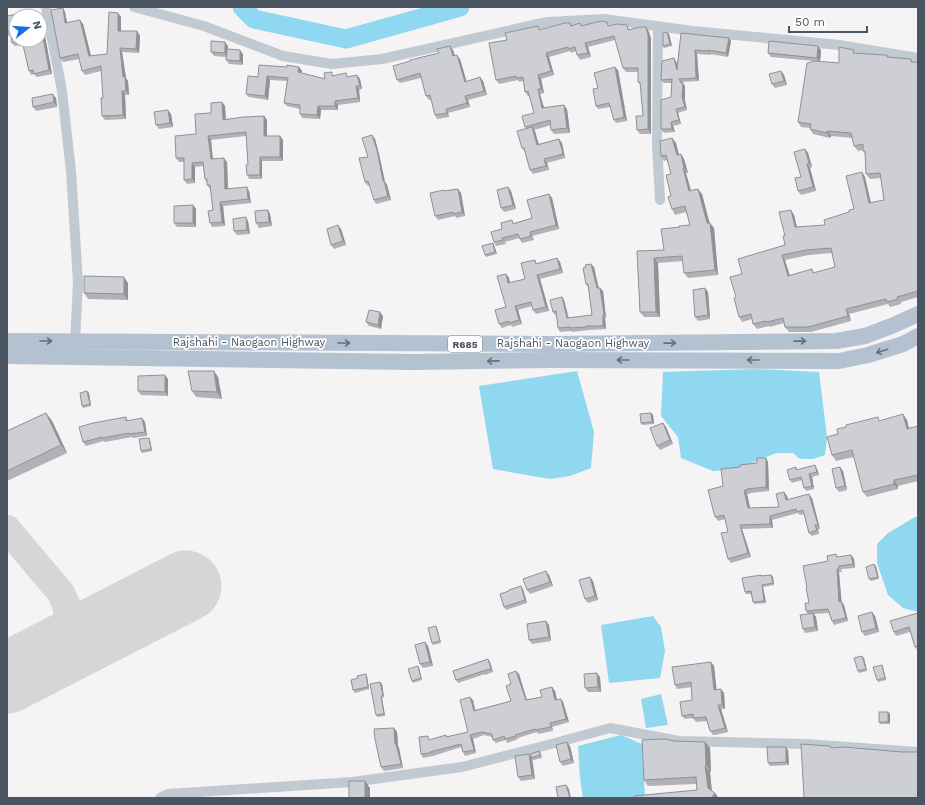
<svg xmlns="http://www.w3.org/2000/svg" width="925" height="805" font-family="'Work Sans',sans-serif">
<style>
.water{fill:#8fd8ef}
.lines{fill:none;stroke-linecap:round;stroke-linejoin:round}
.river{stroke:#8fd8ef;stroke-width:19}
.taxiway{stroke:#d5d6d8;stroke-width:28}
.runway{stroke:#d5d6d8;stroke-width:71}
.minor{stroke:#c1cad2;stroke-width:10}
.primary{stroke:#b3c1d1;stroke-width:16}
.wall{fill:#b0b2b7;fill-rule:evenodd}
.shaded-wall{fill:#909195}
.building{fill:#cdcfd5;stroke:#909195;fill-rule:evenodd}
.oneway{stroke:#64707d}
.labels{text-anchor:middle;stroke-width:3.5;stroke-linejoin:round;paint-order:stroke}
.shield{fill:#fff;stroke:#808890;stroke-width:1}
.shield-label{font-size:10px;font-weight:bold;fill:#4a5561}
.street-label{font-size:11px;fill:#4a5561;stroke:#fff}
</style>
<rect width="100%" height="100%" fill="#f5f3f3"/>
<!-- water -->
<g class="water">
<polygon points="755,369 819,372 827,437 825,455 813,459 800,459 793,453 776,453 737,469 713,471 681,458 678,437 661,416 663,372"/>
<polygon points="577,371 594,432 591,468 570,476 550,479 493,469 479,386"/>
<polygon points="915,517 918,517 918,612 903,608 888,595 877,563 877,544 888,533"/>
<polygon points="653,616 661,627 665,651 660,678 609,683 601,625"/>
<polygon points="661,694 668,725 646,728 641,699"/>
<polygon points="621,735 642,744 645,797 642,798 583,798 580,778 578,746"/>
</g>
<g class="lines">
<!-- river -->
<polyline class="river" points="242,7 254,19 346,39 460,7"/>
<!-- taxiway -->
<polyline class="taxiway" points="7,529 61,593 66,604 70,627 66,648"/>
<!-- runway -->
<polyline class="runway" points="7,678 186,586"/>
<!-- minor -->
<g class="minor">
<polyline points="46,7 62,91 71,171 78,283 75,341"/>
<polyline points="134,7 204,26 283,56 332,64 382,59 547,22 604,19 693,31 839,45 918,58"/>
<polyline points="658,27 657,145 660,200"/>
<polyline points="160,798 168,794 352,782 462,767 555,743 610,728 679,741 806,744 918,752"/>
</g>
<!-- primary -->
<g class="primary">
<polyline points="7,341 550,344 836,341 865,336 894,325 918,314"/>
<polyline points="7,356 413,362 550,360 839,361 868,355 903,344 918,336"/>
</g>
</g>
<!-- wall -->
<g class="wall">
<polygon points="63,8 65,12 67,23 83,24 91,56 107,54 118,13 121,17 121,31 137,31 140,36 139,53 122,52 126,78 128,81 129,95 125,95 126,119 105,120 102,116 103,98 101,71 85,75 82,71 79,59 63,62 60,58"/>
<polygon points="22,13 24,16 16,16 16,40 43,25 52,74 37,77 34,74 31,75 29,71 23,45 15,46 12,43 11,35 7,36 7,16"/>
<polygon points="607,22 609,26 630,29 630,30 646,27 649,32 651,39 651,134 640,134 637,130 643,116 641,86 638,82 638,72 626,72 623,68 615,40 588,47 591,57 580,60 577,55 576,51 571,53 570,51 549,57 554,75 541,79 544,93 540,94 544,107 567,109 570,133 554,134 551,130 551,125 534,130 539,144 559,139 562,143 565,158 547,163 549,170 533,174 530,170 525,152 522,148 526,128 525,127 534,113 530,96 528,96 525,92 523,81 519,82 518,80 499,84 496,80 541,29 570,23 572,25 582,26"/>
<polygon points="667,32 669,34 672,46 664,48 663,46"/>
<polygon points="681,33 731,41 728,57 711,54 711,55 697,54 699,81 682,82 685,86 685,101 687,110 678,113 681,124 673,126 675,132 664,133 661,129 671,97 671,83 664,83 661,80 676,61 677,66"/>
<polygon points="228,46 228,49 243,54 243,65 229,64 226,60 226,57 214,56 211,52"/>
<polygon points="450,46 453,50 455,56 460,59 466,81 483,81 487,95 468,100 470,107 448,113 449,117 437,119 435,115 431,100 429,100 426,96 421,78 400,83 397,80"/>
<path d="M 821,50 L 820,62 L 839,63 L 856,54 L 887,55 L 888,57 L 913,62 L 918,62 L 918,297 L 901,302 L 901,304 L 890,307 L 888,304 L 849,314 L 851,321 L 811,332 L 789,332 L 785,327 L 784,323 L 770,327 L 769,326 L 757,329 L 753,324 L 752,319 L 742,322 L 739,317 L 736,297 L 742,274 L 785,245 L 785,236 L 791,210 L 794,215 L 797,227 L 825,225 L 854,209 L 862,172 L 865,177 L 871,203 L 884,200 L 881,178 L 870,179 L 866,174 L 865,154 L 863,151 L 863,150 L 858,151 L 854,146 L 852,138 L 831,136 L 830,138 L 813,134 L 810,129 L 810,128 L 801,127 L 798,122 L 814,61 L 771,57 L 768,53 ZM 832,253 L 835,267 L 815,273 L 790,275 L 785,260 L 809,255 Z"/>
<polygon points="299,67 302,71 302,73 325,79 334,75 349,77 357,75 360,79 362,89 359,90 360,102 338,105 338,110 321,110 320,119 302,118 300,114 300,109 287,106 284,103 287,81 270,80 268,100 249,97 246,94 258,77"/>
<polygon points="618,70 627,121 616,123 614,120 610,107 598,109 596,106 598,88"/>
<polygon points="781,71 784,75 787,85 775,88 772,84"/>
<polygon points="56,98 57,107 36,111 33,107"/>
<polygon points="222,102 225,106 226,119 264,116 267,120 267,136 280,136 283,140 283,161 262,161 262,179 249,179 247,175 248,165 246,136 211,140 213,158 227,162 228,188 249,191 251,203 223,206 225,226 212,227 210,223 213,210 211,189 210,189 207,185 207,183 205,179 203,166 195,167 195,183 187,184 184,180 184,162 179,162 176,158 196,134 211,113"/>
<polygon points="171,114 173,127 159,129 156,125"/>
<polygon points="372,135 375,139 379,154 385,182 387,185 391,200 376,204 374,200 370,185 368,186 365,182 368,157"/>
<polygon points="672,138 676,143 679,155 681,154 684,159 688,173 686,173 691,190 702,194 709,223 714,228 718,275 688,278 684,273 683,261 658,263 660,317 644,317 640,312 637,251 664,250 680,227 690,225 686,212 675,215 672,209 671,174 667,160 664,161 661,156"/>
<polygon points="805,149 808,153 812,167 810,168 816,191 801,195 798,191"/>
<polygon points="508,187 511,191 516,209 504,212 501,208"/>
<polygon points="458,189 461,193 465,216 456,218 455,216 438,220 435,216 444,190 445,191"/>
<polygon points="549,194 552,198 559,229 532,236 534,240 522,243 519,238 505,242 506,244 496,246 494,242 502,229 514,223 532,218"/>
<polygon points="193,205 196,209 196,227 177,227 174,223"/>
<polygon points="268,210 270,214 272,226 259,228 256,223"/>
<polygon points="248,221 250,234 237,235 234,231"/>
<polygon points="338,225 341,229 346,245 334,249 331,245"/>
<polygon points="493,243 494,245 497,254 486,257 485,255"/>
<polygon points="535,260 537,264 560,262 563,273 540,279 549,311 536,314 533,310 532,306 518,310 522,324 512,327 511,325 502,328 499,324 506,307 506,274 509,278 510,283 525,279"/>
<polygon points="594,267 599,288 603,291 606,318 605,318 606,329 589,330 572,332 571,331 560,332 558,328 557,315 555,315 553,312 562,297 564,300 569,318 592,315 588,287 586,284"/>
<polygon points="128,283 128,300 88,299 84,293"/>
<polygon points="705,288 708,292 710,319 698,321 695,317"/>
<polygon points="383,316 381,329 369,326 366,322"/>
<polygon points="218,377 222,399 196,397 192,391"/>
<polygon points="168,379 168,396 141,395 138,391"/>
<polygon points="89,393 91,406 83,408 82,406"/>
<polygon points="46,413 52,421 67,453 7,481 7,431"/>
<polygon points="651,413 653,415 654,424 642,425 641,423"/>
<polygon points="126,417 128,421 142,418 145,422 147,436 133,438 132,437 105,442 104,441 86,446 83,442"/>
<polygon points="907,420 909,428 918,426 918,481 898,486 898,489 867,497 863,492 854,457 836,461 832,455 838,434 880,421"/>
<polygon points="663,423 666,427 673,444 660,450 657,446"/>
<polygon points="149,438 150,440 152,451 142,453 141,451"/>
<polygon points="766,458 768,462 769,491 750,493 750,494 747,494 750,508 779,507 784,492 787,496 788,500 812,498 820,529 818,529 819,534 812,536 809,533 804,514 800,515 798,513 772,520 773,528 742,529 751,557 731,563 728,559 728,532 725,519 718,521 715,517 723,486 740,467 757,463"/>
<polygon points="796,467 797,470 817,469 819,475 812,477 814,489 806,491 804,488 802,480 792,483 790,480"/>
<polygon points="843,471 847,490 839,492 836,488"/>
<polygon points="836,554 838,557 851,555 854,559 855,568 841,569 842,572 839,572 841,601 844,605 848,621 834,625 832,621 829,613 814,614 816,617 818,631 805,633 803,629 808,614 806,611 809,603 807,587 828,561"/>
<polygon points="876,566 879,579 871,581 869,579"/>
<polygon points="549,575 553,586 530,594 527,590"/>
<polygon points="771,575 773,577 774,585 763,587 766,603 754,604 753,602 751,594 746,594 745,592 761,576"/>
<polygon points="593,581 598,600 588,603 585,599"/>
<polygon points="523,589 527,603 506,610 504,607"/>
<polygon points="918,613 918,651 915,647 910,632 896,636 894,632"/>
<polygon points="875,616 879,632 865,636 862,632"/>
<polygon points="549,625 551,641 532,644 529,640"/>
<polygon points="437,628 441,643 433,645 432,643"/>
<polygon points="425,642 428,646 433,666 423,668 420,664"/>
<polygon points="864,658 867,671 859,673 858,671"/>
<polygon points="488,659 490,662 493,672 485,675 485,674 458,683 456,680"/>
<polygon points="882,665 883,667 886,680 878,682 877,680"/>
<polygon points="714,666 716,689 721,689 724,693 725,709 721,709 728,732 716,735 713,735 710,731 707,721 696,722 693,718 685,719 682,716 692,700 692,687 677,689 675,685"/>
<polygon points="419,668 422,680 413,683 412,681"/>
<polygon points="519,674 527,700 542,697 552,687 555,691 557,700 561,699 563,702 569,722 552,727 553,731 538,734 537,732 518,738 518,739 507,743 506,740 496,743 493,740 492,737 484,735 473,739 476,753 465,756 463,752 461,747 433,756 423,758 421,754 446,735 447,737 468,732 473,700 475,710 511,701 511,684"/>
<polygon points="367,676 369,689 355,693 353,690"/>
<polygon points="600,677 601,692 588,692 585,688"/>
<polygon points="380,682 382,684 384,697 382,698 385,716 377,717 376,715"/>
<polygon points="888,712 890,714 890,724 880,724 879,722"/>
<polygon points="394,728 397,732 398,746 399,748 403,768 384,771 381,767"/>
<polygon points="674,741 705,742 710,748 711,772 710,772 712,791 697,790 696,784 648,786 644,780"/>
<polygon points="570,746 574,763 563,766 560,762"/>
<polygon points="788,750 789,765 770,766 768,763"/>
<polygon points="539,751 541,753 542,758 533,760 531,758"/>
<polygon points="529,754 532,758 535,779 521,781 518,777"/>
</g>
<!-- shaded-wall -->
<g class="shaded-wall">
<polygon points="63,8 65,12 68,27 65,23"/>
<polygon points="118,13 121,17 121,35 118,31"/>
<polygon points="80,20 83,24 92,60 89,56"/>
<polygon points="40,21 43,25 52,74 49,70"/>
<polygon points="646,27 649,32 651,39 651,134 648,129"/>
<polygon points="137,31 140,36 139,53 136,49"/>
<polygon points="667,32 669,34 672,46 670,44"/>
<polygon points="729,38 731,41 728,57 726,53"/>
<polygon points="225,42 228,46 227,57 225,53"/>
<polygon points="585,43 588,47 591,57 588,53"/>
<polygon points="450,46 453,50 456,60 453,56"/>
<polygon points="818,46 821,50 820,62 817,58"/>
<polygon points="120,48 122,52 126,78 128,81 129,95 126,91 123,77"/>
<polygon points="240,50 243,54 243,65 240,61"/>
<polygon points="695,50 697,54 699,81 696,78"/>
<polygon points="546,53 549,57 554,75 551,71"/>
<polygon points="457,55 460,59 468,86 465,82"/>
<polygon points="674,58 676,61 680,73 677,70"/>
<polygon points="299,67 302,71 301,76 298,72"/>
<polygon points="615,67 618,70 627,121 624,117"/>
<polygon points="781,71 784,75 787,85 784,81"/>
<polygon points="357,75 360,79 362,89 360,86"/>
<polygon points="538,75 541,79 544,93 541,89"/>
<polygon points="267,76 270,80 268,100 265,96"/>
<polygon points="480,77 483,81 487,95 484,91"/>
<polygon points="679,79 682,82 683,85 683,83 685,86 685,101 687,110 685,107 682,97"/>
<polygon points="356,86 359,90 360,102 358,98"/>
<polygon points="538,89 540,94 545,112 542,108"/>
<polygon points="122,91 125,95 126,119 123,115"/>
<polygon points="53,94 56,98 57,107 54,102"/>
<polygon points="465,96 468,100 470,107 467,103"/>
<polygon points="335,101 338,105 338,110 335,106"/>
<polygon points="222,102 225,106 226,124 223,120"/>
<polygon points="564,105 567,109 570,133 567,128"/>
<polygon points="318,106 321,110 320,119 317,115"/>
<polygon points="446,109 448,113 449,117 447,113"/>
<polygon points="676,109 678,113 681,124 679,120"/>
<polygon points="168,110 171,114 173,127 170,123"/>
<polygon points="264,116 267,120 267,140 264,136"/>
<polygon points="671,122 673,126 675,132 672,129"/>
<polygon points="532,127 535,131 540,149 537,145"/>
<polygon points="827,131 831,136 830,138 827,133"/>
<polygon points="372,135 375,139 379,154 385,182 387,185 391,200 388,196 383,181"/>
<polygon points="208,136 211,140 213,163 211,159"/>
<polygon points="280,136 283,140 283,161 280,157"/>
<polygon points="672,138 676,143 680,160 677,155"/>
<polygon points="559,139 562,143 565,158 563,154"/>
<polygon points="805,149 808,153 812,167 809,163"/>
<polygon points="681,154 684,159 688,173 684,168"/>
<polygon points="260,157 262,161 262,179 260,175"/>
<polygon points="224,158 227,162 228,193 225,189"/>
<polygon points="544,159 547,163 549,170 546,166"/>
<polygon points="192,163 195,167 195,183 192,179"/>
<polygon points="807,164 810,168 816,191 813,187"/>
<polygon points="683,168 686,173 692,196 689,191"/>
<polygon points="862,172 865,177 872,208 869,203"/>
<polygon points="247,187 249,191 251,203 248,199"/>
<polygon points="508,187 511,191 516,209 513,205"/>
<polygon points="458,189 461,193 465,216 462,212"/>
<polygon points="698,189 702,194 711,228 710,223 714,228 718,275 715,270 707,223"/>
<polygon points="549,194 552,198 559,229 556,225"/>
<polygon points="220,202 223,206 225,226 222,222"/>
<polygon points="193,205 196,209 196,227 193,223"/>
<polygon points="268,210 270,214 272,226 269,222"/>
<polygon points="791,210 794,215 798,232 795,227"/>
<polygon points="246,217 248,221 250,234 247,230"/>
<polygon points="338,225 341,229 346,245 343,241"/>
<polygon points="530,232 534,240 531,236"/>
<polygon points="493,243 494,245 497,254 495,252"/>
<polygon points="782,255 785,260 791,281 788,276"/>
<polygon points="557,258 560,262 563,273 560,269"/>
<polygon points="654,258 658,263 660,317 656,312"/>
<polygon points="591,264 594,267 599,292 597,288"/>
<polygon points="506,274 509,278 511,287 508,283"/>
<polygon points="537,275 540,279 549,311 546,307"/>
<polygon points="124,277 128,283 128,300 124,294"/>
<polygon points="600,288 603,291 606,318 604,314"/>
<polygon points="705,288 708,292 710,319 708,315"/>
<polygon points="562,297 564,300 569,322 567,318"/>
<polygon points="515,306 518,310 522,324 519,320"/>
<polygon points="846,309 849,314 851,321 848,316"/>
<polygon points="380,312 383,316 381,329 378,325"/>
<polygon points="603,315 605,318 606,329 603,326"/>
<polygon points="214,371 218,377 222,399 217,392"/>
<polygon points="165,375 168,379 168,396 165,392"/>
<polygon points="87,391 89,393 91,406 90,404"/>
<polygon points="46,413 52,421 67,453 61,445"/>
<polygon points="651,413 653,415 654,424 652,422"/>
<polygon points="903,414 907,420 910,435 907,429"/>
<polygon points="142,418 145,422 147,436 145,432"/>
<polygon points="663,423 666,427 673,444 670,440"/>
<polygon points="149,438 150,440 152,451 151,449"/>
<polygon points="766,458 768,462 769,491 766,487"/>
<polygon points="815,465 817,469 819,475 817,472"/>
<polygon points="840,467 843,471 847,490 845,486"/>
<polygon points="809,474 812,477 814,489 812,486"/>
<polygon points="894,480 898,486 898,489 894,484"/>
<polygon points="744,490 747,494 751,512 748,508"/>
<polygon points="784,492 787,496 789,504 786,500"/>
<polygon points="809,494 812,498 820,529 818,525"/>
<polygon points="770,516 772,520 773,528 770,524"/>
<polygon points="740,525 742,529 751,557 748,553"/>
<polygon points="815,525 818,529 819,534 817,530"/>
<polygon points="851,555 854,559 855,568 853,564"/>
<polygon points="874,564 876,566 879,579 878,577"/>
<polygon points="837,569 839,572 842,606 839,602"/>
<polygon points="546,571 549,575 553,586 550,582"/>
<polygon points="771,575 773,577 774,585 773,583"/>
<polygon points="590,577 593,581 598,600 595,596"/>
<polygon points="762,585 763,587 766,603 764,601"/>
<polygon points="521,586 523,589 527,603 525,600"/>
<polygon points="841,601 844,605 848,621 846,618"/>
<polygon points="872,612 875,616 879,632 876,628"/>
<polygon points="813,613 816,617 818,631 815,627"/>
<polygon points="546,621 549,625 551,641 549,637"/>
<polygon points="436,626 437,628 441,643 440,641"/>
<polygon points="425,642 428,646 433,666 430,662"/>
<polygon points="862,656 864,658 867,671 866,669"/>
<polygon points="488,659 490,662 493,672 491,669"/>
<polygon points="711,662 714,666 717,693 714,690"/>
<polygon points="882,665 883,667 886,680 885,678"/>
<polygon points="418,666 419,668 422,680 421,678"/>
<polygon points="516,671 519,674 528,704 526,700"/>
<polygon points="597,673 600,677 601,692 598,687"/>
<polygon points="366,674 367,676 369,689 368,687"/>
<polygon points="380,682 382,684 384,697 383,695"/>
<polygon points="552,687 555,691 558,704 555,700"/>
<polygon points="721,689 724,693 725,709 722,705"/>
<polygon points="381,696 382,698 385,716 384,714"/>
<polygon points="470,697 473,700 476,714 474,711"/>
<polygon points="561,699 563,702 569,722 566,719"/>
<polygon points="718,705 721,709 728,732 725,728"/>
<polygon points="888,712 890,714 890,724 888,722"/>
<polygon points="550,723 552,727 553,731 551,727"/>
<polygon points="394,728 397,732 398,746 399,748 403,768 401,764 395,744"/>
<polygon points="470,735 473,739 476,753 474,750"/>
<polygon points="567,742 570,746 574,763 571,759"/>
<polygon points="705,742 710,748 711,772 706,765"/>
<polygon points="786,747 788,750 789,765 786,762"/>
<polygon points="529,754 532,758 535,779 532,775"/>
<polygon points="705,766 710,772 712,794 708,788"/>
<polygon points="365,781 370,788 370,798 365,798"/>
<polygon points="566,785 569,789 571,798 570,798"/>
<polygon points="715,793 719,798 711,798"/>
</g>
<!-- building -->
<g class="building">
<polygon points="63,8 65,23 80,20 89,56 107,54 109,12 118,13 118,31 137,31 136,49 120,48 123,77 125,77 126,91 122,91 123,115 102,116 101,98 103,98 101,66 82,71 78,54 60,58 51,10"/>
<polygon points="22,13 22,16 16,16 16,40 40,40 40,21 49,70 34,74 33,70 29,71 22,41 12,43 10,31 7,31 7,16"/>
<polygon points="601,21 607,22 608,26 617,24 627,25 628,30 641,27 646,27 648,35 648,129 637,130 636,116 643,116 640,82 638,82 638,68 623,68 614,36 585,43 588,53 577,55 575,47 568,49 568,47 546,53 551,71 538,75 541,89 538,89 542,108 564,105 567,128 551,130 550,120 525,127 522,116 534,113 528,91 525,92 523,77 516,78 516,76 496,80 489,43 507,40 505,33 538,26 539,30 565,23 570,23 571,26 580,23 581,26"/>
<polygon points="667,32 670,44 663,46 663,33"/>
<polygon points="681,33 729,38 726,53 708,50 708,51 695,50 696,78 679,79 681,83 683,83 682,97 685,107 676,109 679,120 671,122 672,129 661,129 661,100 671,97 672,79 661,80 662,61 674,58 677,70"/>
<polygon points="211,41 225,42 225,53 211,52"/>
<polygon points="769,41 818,46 817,58 768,53"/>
<polygon points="450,46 453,56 457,55 465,82 480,77 484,91 465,96 467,103 446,109 447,113 435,115 430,95 426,96 420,73 397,80 393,66 410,61 410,60 439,53 437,49"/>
<path d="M 839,47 L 854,50 L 853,53 L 884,55 L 887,55 L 887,57 L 911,59 L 911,62 L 918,62 L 918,291 L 897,297 L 898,299 L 887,302 L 886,299 L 846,309 L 848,316 L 808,327 L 785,327 L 783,318 L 767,322 L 766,321 L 753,324 L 751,314 L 739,317 L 734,298 L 736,297 L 730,277 L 742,274 L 738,259 L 785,245 L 783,236 L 785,236 L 779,212 L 791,210 L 795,227 L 825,225 L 824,220 L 849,212 L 849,210 L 854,209 L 846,176 L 862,172 L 869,203 L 884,200 L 880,173 L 866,174 L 865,151 L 863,151 L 863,144 L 854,146 L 851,133 L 827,131 L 827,133 L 810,129 L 811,124 L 798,122 L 807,63 L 815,61 L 839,63 ZM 831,248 L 835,267 L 813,273 L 812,269 L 788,276 L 782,255 L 806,250 Z"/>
<polygon points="227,49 240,50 240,61 226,60"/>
<polygon points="259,65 287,67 287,65 299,67 298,72 325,79 324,73 332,72 332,76 346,73 347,77 357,75 360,86 356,86 358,98 335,101 335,106 318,106 317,115 300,114 300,105 284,103 288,78 267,76 265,96 246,94 248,76 258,77"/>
<polygon points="615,67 624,117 614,120 609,103 596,106 593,89 598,88 594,73"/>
<polygon points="781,71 784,81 772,84 769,74"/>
<polygon points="53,94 54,102 33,107 32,98"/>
<polygon points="222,102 223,120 243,117 264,116 264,136 280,136 280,157 260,157 260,175 247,175 246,165 248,165 246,132 208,136 211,159 224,158 225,189 247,187 248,199 220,202 222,222 210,223 208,211 213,210 210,185 207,185 207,179 205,179 203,162 192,163 192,179 184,180 184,158 176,158 175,136 196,134 195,114 211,113 211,103"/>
<polygon points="168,110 170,123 156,125 154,112"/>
<polygon points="532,127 537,145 559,139 563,154 544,159 546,166 530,170 524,148 522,148 517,131"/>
<polygon points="372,135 377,150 383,181 384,181 388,196 374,200 368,181 365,182 359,158 368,157 362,138"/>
<polygon points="672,138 677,155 681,154 684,168 683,168 689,191 698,189 707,223 710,223 715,270 684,273 682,256 654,258 656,312 640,312 637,251 664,250 661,229 680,227 679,226 690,225 685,206 672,209 668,197 671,196 666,175 671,174 666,155 661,156 660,141"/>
<polygon points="805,149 809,163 807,164 813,187 798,191 795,178 801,177 794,152"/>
<polygon points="508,187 513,205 501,208 497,190"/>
<polygon points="458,189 462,212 453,214 453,212 435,216 430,193 444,190 444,191"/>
<polygon points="549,194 556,225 530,232 531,236 520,239 518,234 502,238 503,240 494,242 491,232 502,229 501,223 512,220 513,224 532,218 527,200"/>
<polygon points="193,205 193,223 174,223 174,206"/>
<polygon points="268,210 269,222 256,223 255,211"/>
<polygon points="246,217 247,230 234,231 233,219"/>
<polygon points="338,225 343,241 331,245 327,229"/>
<polygon points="493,243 495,252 485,255 482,246"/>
<polygon points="557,258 560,269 537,275 546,307 533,310 531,302 515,306 519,320 509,323 509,321 499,324 495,310 506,307 497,276 506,274 508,283 525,279 521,263 535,260 536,264"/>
<polygon points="591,264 597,288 600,288 604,314 603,315 603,326 586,326 586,327 570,328 570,327 558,328 556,311 553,312 550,300 562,297 567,318 592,315 588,284 586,284 583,268 586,267 585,265"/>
<polygon points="84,276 124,277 124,294 84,293"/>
<polygon points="705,288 708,315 695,317 693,290"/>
<polygon points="369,310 380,312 378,325 366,322"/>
<polygon points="188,371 214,371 217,392 192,391"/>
<polygon points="165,375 165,392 138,391 138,376"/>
<polygon points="87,391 90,404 82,406 80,393"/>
<polygon points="46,413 61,445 7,471 7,431"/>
<polygon points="651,413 652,422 641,423 640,414"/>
<polygon points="903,414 907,429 918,426 918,475 894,480 894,484 863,492 852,450 832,455 827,437 838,434 837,429 846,427 846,425 878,417 879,421"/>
<polygon points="126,417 126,421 142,418 145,432 130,434 129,433 102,438 102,437 83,442 79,427 93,423"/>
<polygon points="663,423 670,440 657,446 650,428"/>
<polygon points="149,438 151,449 141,451 139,439"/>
<polygon points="757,458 766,458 766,487 747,489 747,490 744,490 748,508 779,507 776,494 784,492 786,500 809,494 818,525 815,525 817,530 809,533 803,510 797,512 796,509 770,516 770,524 740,525 748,553 728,559 721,533 728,532 724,515 715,517 708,490 723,486 721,469 740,467 740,465 757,463"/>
<polygon points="815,465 817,472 809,474 812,486 804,488 801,477 790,480 787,470 796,467 796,470"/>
<polygon points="840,467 845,486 836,488 832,469"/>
<polygon points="836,554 837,557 851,555 853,564 839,566 839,568 837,569 839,602 841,601 846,618 832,621 828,609 806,611 805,603 809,603 806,588 807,587 803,566 828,561 827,556"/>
<polygon points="874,564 878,577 869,579 866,567"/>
<polygon points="546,571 550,582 527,590 523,579"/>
<polygon points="761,575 761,576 771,575 773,583 762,585 764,601 753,602 751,591 745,592 742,578"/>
<polygon points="590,577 595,596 585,599 579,580"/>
<polygon points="521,586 525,600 504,607 500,594 509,591 509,590"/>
<polygon points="872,612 876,628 862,632 858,616"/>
<polygon points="813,613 815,627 803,629 800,615"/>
<polygon points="918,613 918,646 915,647 909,627 894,632 890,621"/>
<polygon points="546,621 549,637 529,640 527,624"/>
<polygon points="436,626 440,641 432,643 428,628"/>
<polygon points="425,642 430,662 420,664 415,645"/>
<polygon points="862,656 866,669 858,671 854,658"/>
<polygon points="488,659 491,669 483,671 456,680 453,671"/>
<polygon points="711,662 714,690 721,689 722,705 718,705 725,728 713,731 710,731 706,717 693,718 693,714 682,716 680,702 692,700 691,682 675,685 672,667"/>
<polygon points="882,665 885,678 877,680 873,667"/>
<polygon points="418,666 421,678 412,681 408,669"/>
<polygon points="516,671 526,700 542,697 540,690 552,687 555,700 561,699 566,719 550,723 551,727 535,730 535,729 515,735 516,736 505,739 504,736 493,740 492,734 482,732 470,735 474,750 463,752 461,744 430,752 430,753 421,754 419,737 428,736 429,740 446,735 446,737 468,732 460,700 470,697 474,711 511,701 506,686 511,684 508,674"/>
<polygon points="597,673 598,687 585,688 584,674"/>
<polygon points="366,674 368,687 353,690 351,680 358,678 357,676"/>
<polygon points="380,682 383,695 381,696 384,714 376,715 370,684"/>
<rect x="879" y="712" width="9" height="10"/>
<polygon points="394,728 395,744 396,744 401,764 381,767 375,739 374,729"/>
<polygon points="665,739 674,741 705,742 706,765 705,766 708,788 715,793 711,798 634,798 634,796 697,790 696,777 644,780 642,740"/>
<polygon points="567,742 571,759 560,762 556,745"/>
<polygon points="801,744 830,746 831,748 844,747 902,752 918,752 918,798 804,798"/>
<polygon points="767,747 786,747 786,762 768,763"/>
<polygon points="539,751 540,755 531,758 531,754"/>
<polygon points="529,754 532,775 518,777 515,756"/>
<rect x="349" y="781" width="16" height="17"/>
<polygon points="566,785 570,798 558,798 556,787"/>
</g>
<!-- one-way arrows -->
<defs><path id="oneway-shaft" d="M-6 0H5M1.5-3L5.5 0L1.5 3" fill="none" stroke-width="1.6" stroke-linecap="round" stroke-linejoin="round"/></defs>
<g class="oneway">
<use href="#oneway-shaft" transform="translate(46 341)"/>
<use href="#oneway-shaft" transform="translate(800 341) rotate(-1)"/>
<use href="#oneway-shaft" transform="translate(344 343)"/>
<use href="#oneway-shaft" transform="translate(670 343) rotate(-1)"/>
<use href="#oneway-shaft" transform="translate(882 351) rotate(162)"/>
<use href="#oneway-shaft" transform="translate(623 360) rotate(-180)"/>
<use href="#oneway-shaft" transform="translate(753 360) rotate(-180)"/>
<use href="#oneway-shaft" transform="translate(493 361) rotate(179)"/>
</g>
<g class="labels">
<!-- shield labels -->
<rect class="shield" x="448" y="336" width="34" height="16" rx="3"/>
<g class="shield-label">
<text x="465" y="348">R685</text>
</g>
<!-- street labels -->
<g class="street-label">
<text x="249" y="346">Rajshahi - Naogaon Highway</text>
<text x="573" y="347">Rajshahi - Naogaon Highway</text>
</g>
</g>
<!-- border -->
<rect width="925" height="805" fill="none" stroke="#4a5561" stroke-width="16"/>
<!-- north arrow -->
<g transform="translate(28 28) rotate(73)"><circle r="19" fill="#ffffff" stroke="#b7bbc0"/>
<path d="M0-3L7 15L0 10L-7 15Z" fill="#196ee9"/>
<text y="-6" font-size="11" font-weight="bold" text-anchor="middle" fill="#4a5561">N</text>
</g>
<!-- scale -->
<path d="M789 26v6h78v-6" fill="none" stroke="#4a5561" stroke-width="2"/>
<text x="795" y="26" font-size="12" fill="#4a5561" stroke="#ffffff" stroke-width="3" paint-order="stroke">50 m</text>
</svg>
